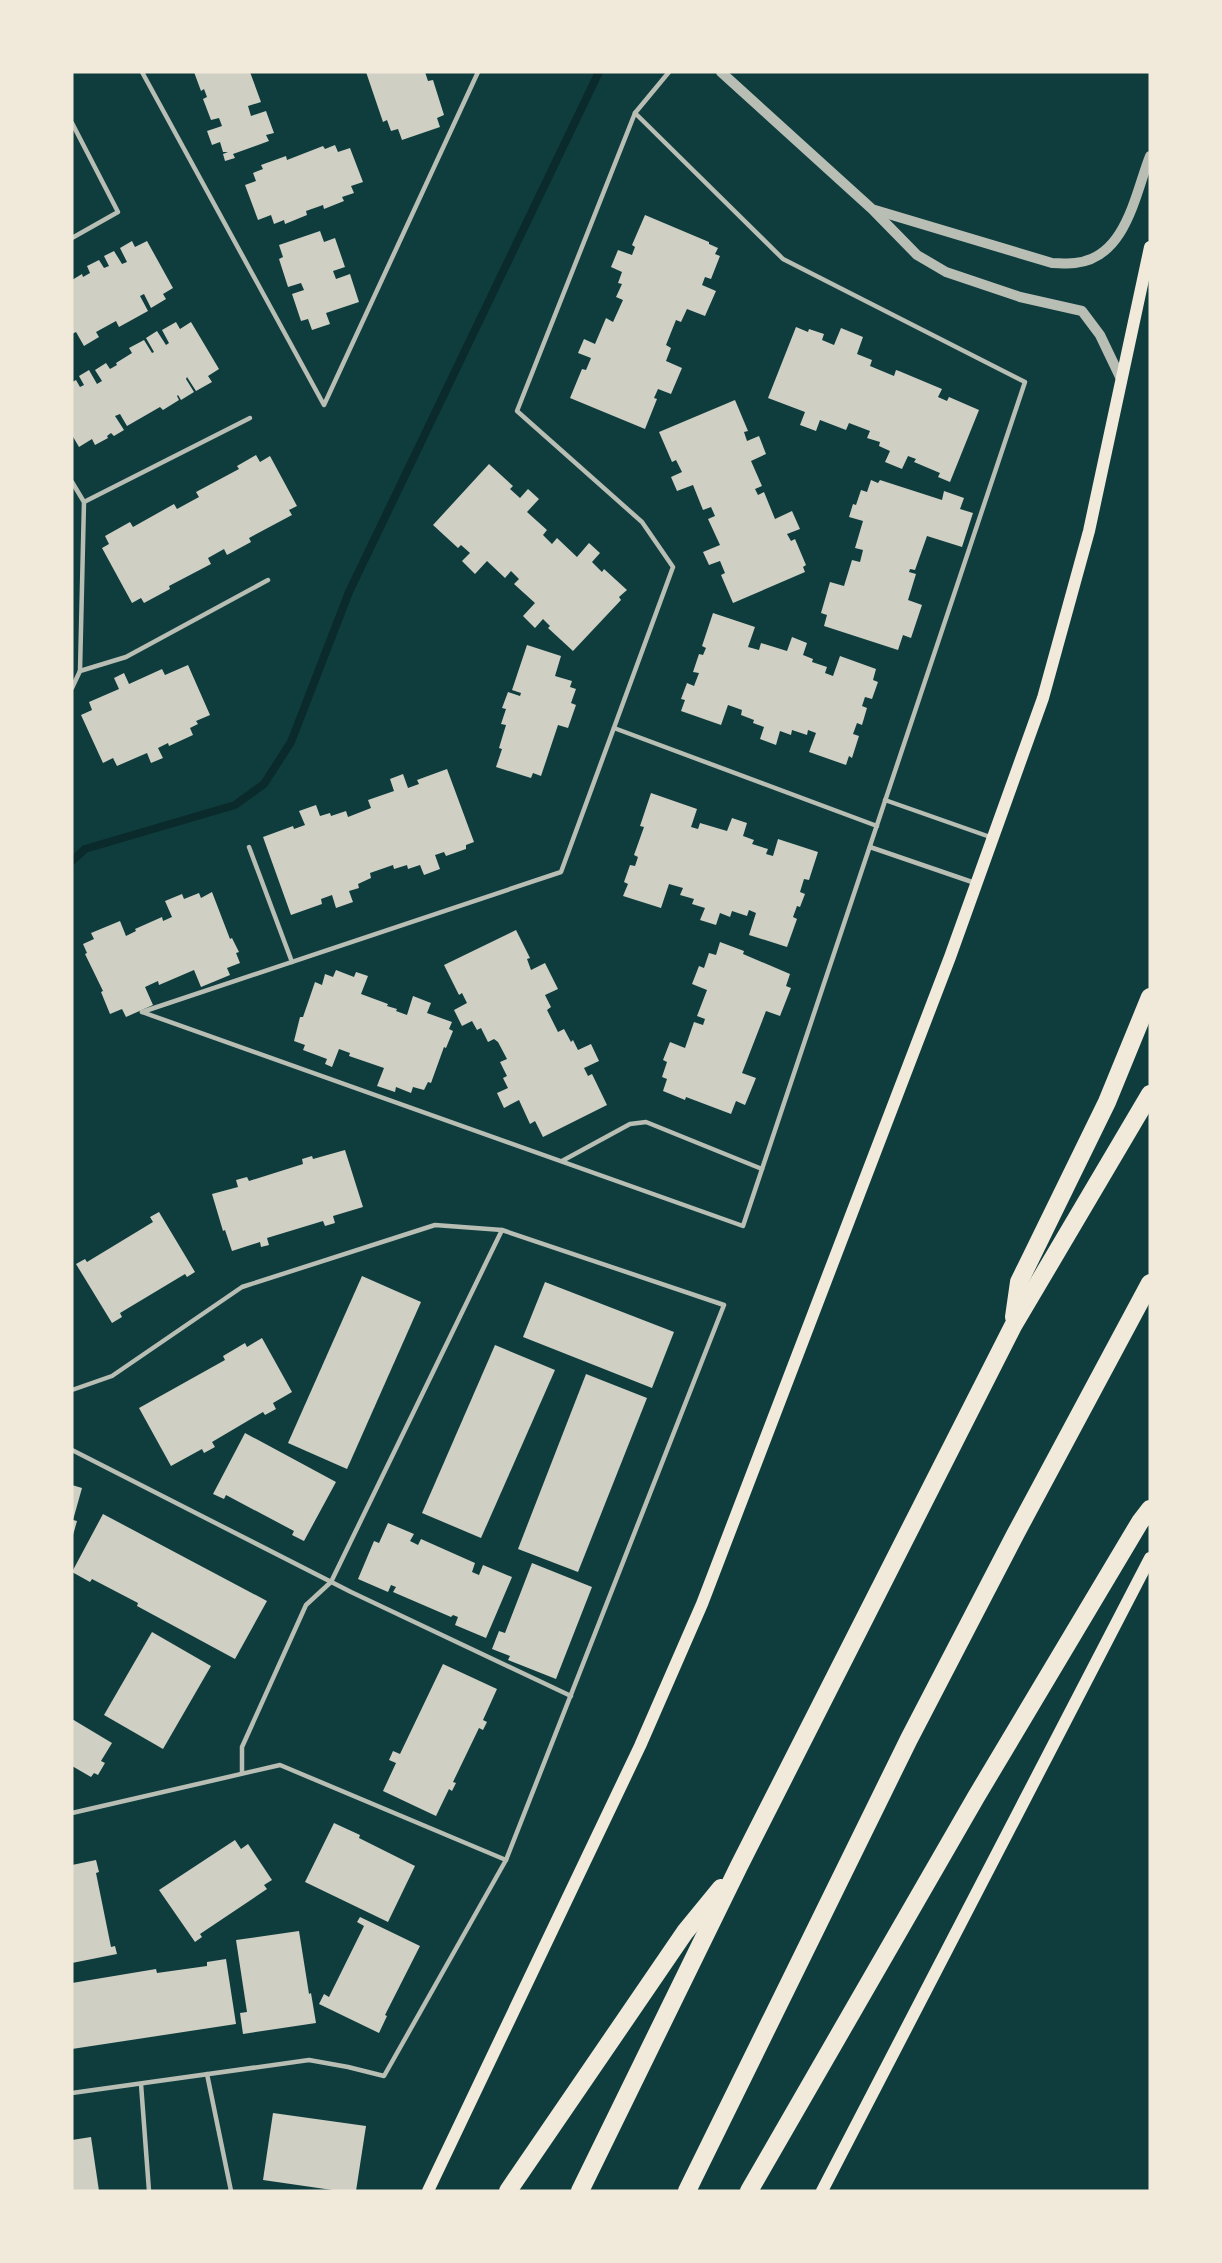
<svg xmlns="http://www.w3.org/2000/svg" width="1222" height="2263" font-family="'Open Sans',sans-serif">
<style>
.lines{fill:none;stroke-linecap:round;stroke-linejoin:round}
.stream{stroke:#0a2a2b;stroke-width:8}
.building{fill:#cfcfc3}
.service{stroke:#b8beb3;stroke-width:4.5}
.tertiary{stroke:#b8beb3;stroke-width:10}
.secondary{stroke:#f1e9da;stroke-width:12}
.motorway{stroke:#f1e9da;stroke-width:18}
</style>
<rect width="100%" height="100%" fill="#0f3d3e"/>
<g class="lines">
<!-- stream -->
<polyline class="stream" points="72,861 85,849 235,805 264,784 291,742 349,592 599,72"/>
</g>
<!-- building -->
<g class="building">
<polygon points="194,72 250,72 261,102 248,106 251,116 266,111 274,133 266,135 269,141 233,154 235,158 225,161 223,154 228,152 223,152 220,142 212,145 207,131 222,126 219,118 211,120 203,99 207,97 204,89 201,91"/>
<polygon points="366,72 425,72 428,81 433,80 444,115 437,118 440,127 402,140 398,129 391,131 387,120 383,122"/>
<polygon points="335,145 338,152 350,148 363,182 351,186 354,193 342,197 344,201 324,209 323,205 306,211 307,215 285,224 284,220 274,224 271,215 258,220 245,185 256,181 253,173 263,169 261,165 286,156 287,160 323,146 325,149"/>
<polygon points="645,215 709,242 709,244 718,248 715,254 720,256 711,279 705,277 702,285 716,291 705,316 687,309 681,322 676,320 666,345 671,348 666,361 682,368 671,394 658,389 654,398 657,399 645,429 570,398 582,369 586,370 591,358 578,353 584,339 595,344 606,318 613,322 623,300 616,297 622,284 618,283 622,272 611,267 618,250 632,255 635,247 632,245"/>
<polygon points="320,231 324,242 335,238 345,267 333,271 336,279 350,274 359,302 326,313 330,324 312,330 308,319 301,321 292,294 304,290 301,283 288,287 279,259 283,257 279,245"/>
<polygon points="132,241 135,247 147,241 173,288 163,294 166,299 151,308 144,294 140,296 148,311 119,327 116,321 96,332 99,337 84,346 76,332 72,334 72,280 82,274 83,277 90,273 87,266 99,260 104,268 109,266 104,256 114,251 122,264 127,262 120,248"/>
<polygon points="176,322 180,329 191,322 219,369 208,376 212,382 196,391 187,377 186,379 194,392 181,400 178,395 177,396 179,400 163,410 160,407 127,426 120,414 115,416 124,430 114,436 111,433 107,436 108,438 95,445 92,439 79,447 72,435 72,382 76,380 80,387 84,385 79,376 89,370 97,384 102,381 95,370 106,363 110,369 117,365 116,363 132,353 129,348 144,340 152,353 154,352 146,338 157,331 166,345 169,343 162,330"/>
<polygon points="796,327 808,332 809,329 824,334 822,340 834,345 841,328 863,337 857,354 872,360 870,366 894,376 896,370 899,371 942,389 938,397 947,401 949,397 979,410 950,482 938,477 940,473 914,462 916,459 908,456 902,469 885,462 890,451 879,446 880,442 867,438 870,431 849,423 846,430 820,420 816,431 800,425 805,412 768,398"/>
<polygon points="735,400 748,431 744,432 747,441 759,436 766,454 751,461 762,486 755,489 758,495 764,492 775,519 792,511 800,529 787,534 791,541 795,539 806,565 803,567 805,572 733,603 721,575 725,573 720,561 709,565 703,552 720,545 708,519 715,516 711,507 703,510 693,485 677,491 671,477 682,472 676,460 672,462 659,432"/>
<polygon points="256,455 260,462 270,456 297,506 289,510 292,515 249,538 251,542 227,555 224,549 208,558 211,564 169,586 170,589 144,603 141,598 132,603 102,548 109,544 105,536 130,522 133,527 174,504 177,509 199,497 196,492 239,469 237,466"/>
<polygon points="489,464 513,486 510,489 520,498 528,489 539,499 527,512 547,530 543,535 552,544 557,538 577,557 589,543 600,553 592,562 602,572 604,569 627,590 619,597 621,600 573,651 548,628 550,626 543,619 535,628 523,616 535,603 514,584 519,579 511,571 505,578 487,561 475,574 462,561 470,553 461,545 458,548 433,525"/>
<polygon points="871,480 878,483 880,480 942,500 944,491 964,498 960,509 973,513 962,547 927,536 915,570 910,569 909,572 916,574 908,600 922,605 911,638 903,635 898,650 824,626 827,615 821,613 830,582 844,586 852,560 860,562 863,550 855,548 863,521 849,517 853,504 856,505 861,490 867,492"/>
<polygon points="713,613 755,627 748,647 759,650 761,643 787,651 792,637 807,643 803,655 813,659 812,662 827,667 825,673 833,676 840,656 876,669 873,680 878,682 872,699 865,697 862,706 867,708 862,725 857,723 853,734 859,736 852,758 849,756 846,765 809,752 816,733 808,730 807,735 792,730 791,735 780,731 776,745 760,739 764,727 753,723 754,720 741,715 742,710 728,705 721,725 681,711 685,700 681,699 687,683 694,686 699,673 693,672 699,654 703,655 706,648 702,646"/>
<polygon points="527,645 561,656 555,676 572,681 570,687 576,689 571,703 576,705 568,728 558,725 541,776 533,773 531,778 496,767 502,749 499,748 506,725 501,724 506,709 502,708 508,692 520,696 521,693 512,690"/>
<polygon points="188,665 210,715 196,721 198,724 190,728 193,735 169,746 168,743 158,748 163,758 151,763 147,753 117,766 113,758 103,763 81,715 92,710 89,702 119,689 114,678 124,673 129,684 162,669 165,675"/>
<polygon points="447,769 474,842 466,845 466,849 446,856 444,852 435,855 440,869 424,875 420,865 408,869 407,865 394,869 393,865 370,873 371,878 358,884 359,888 349,891 353,902 336,908 332,895 321,899 322,904 291,915 263,837 293,826 294,829 305,825 299,811 316,805 320,816 330,813 331,816 346,811 348,817 371,808 368,800 394,791 390,779 403,774 408,788 419,784 417,780"/>
<polygon points="651,793 697,809 691,827 698,829 700,823 727,831 732,818 747,823 743,836 754,840 752,844 768,849 766,854 773,856 778,839 818,852 809,880 804,879 800,892 805,894 800,907 797,906 793,917 797,919 787,947 749,935 756,913 749,910 747,916 732,911 730,917 720,913 716,925 700,920 705,908 692,904 694,899 680,895 683,888 669,884 661,908 623,896 628,884 624,882 630,865 635,866 638,857 634,855 644,827 640,826"/>
<polygon points="212,892 230,939 232,938 239,952 236,953 240,963 227,968 230,975 201,987 194,970 159,985 158,981 145,987 153,1005 126,1017 122,1009 110,1014 101,992 103,991 85,954 87,953 83,944 94,939 91,933 120,921 126,936 136,931 135,929 162,917 163,921 172,917 165,901 182,894 184,899 199,893 201,898"/>
<polygon points="516,930 530,958 527,959 531,970 545,963 558,989 545,995 551,1007 547,1010 558,1032 564,1029 571,1042 573,1040 578,1050 591,1044 599,1061 584,1068 588,1076 592,1074 607,1105 543,1137 535,1121 530,1124 519,1100 504,1108 497,1093 508,1088 503,1078 507,1076 500,1062 507,1059 498,1042 494,1039 488,1042 481,1028 477,1030 472,1021 462,1026 454,1010 467,1003 462,993 459,995 444,965"/>
<polygon points="720,942 744,951 743,954 790,974 786,986 791,988 780,1016 766,1011 742,1073 756,1078 745,1105 736,1101 731,1114 686,1097 685,1100 663,1091 667,1079 662,1077 667,1062 663,1060 670,1042 685,1048 694,1022 703,1025 705,1019 697,1016 707,990 692,984 699,966 704,968 709,953 716,955"/>
<polygon points="336,970 354,977 356,972 368,976 361,994 388,1004 387,1006 397,1009 396,1011 407,1015 413,996 431,1003 427,1013 452,1022 449,1029 453,1031 446,1048 444,1047 431,1083 428,1082 424,1090 413,1087 411,1093 396,1087 395,1092 377,1086 384,1068 349,1056 350,1053 339,1049 332,1067 325,1064 327,1059 303,1050 305,1045 294,1041 300,1017 303,1017 315,982 322,985 325,974 333,977"/>
<polygon points="345,1150 363,1207 333,1216 335,1223 325,1226 323,1221 267,1238 269,1245 261,1247 260,1242 232,1251 225,1230 223,1231 212,1194 238,1187 236,1180 247,1177 249,1181 303,1164 302,1159 312,1156 313,1159"/>
<polygon points="159,1212 195,1272 187,1277 185,1274 120,1313 122,1317 112,1323 76,1264 85,1259 87,1262 153,1222 150,1217"/>
<polygon points="362,1276 421,1302 347,1469 288,1443"/>
<polygon points="545,1282 674,1332 652,1388 523,1337"/>
<polygon points="262,1338 292,1392 273,1403 276,1409 265,1415 263,1412 212,1442 215,1447 204,1453 202,1449 171,1466 139,1408 225,1360 223,1356 245,1343 247,1347"/>
<polygon points="495,1345 555,1370 481,1538 422,1513"/>
<polygon points="586,1374 647,1398 578,1572 518,1549"/>
<polygon points="245,1433 336,1482 304,1541 292,1535 294,1531 226,1495 224,1499 213,1494"/>
<polygon points="72,1485 82,1488 73,1520 77,1521 73,1535"/>
<polygon points="103,1514 267,1601 235,1659 137,1606 138,1603 92,1579 90,1582 72,1572"/>
<polygon points="388,1523 414,1534 410,1541 418,1545 421,1539 475,1563 472,1572 479,1575 483,1565 512,1577 486,1638 455,1625 458,1617 453,1615 451,1617 393,1592 396,1587 391,1585 388,1592 358,1579 374,1541 379,1543"/>
<polygon points="532,1563 592,1587 556,1679 508,1660 510,1656 492,1649 499,1631 505,1633"/>
<polygon points="152,1632 211,1666 163,1749 104,1715"/>
<polygon points="443,1664 497,1689 483,1720 487,1722 483,1730 479,1728 453,1782 456,1783 452,1791 449,1789 436,1816 383,1791 396,1763 389,1760 393,1751 400,1754"/>
<polygon points="72,1719 112,1743 101,1761 105,1763 98,1775 94,1773 91,1777 72,1766"/>
<polygon points="334,1823 360,1835 359,1838 415,1866 388,1922 305,1882"/>
<polygon points="235,1840 241,1849 248,1844 272,1880 264,1885 267,1889 200,1934 202,1937 195,1942 159,1890"/>
<polygon points="96,1860 99,1872 96,1873 111,1947 115,1946 117,1954 72,1963 72,1865"/>
<polygon points="360,1917 420,1946 385,2015 387,2016 379,2033 319,2004 324,1994 329,1997 364,1926 357,1922"/>
<polygon points="299,1931 309,1994 311,1993 316,2023 243,2034 240,2013 247,2012 236,1940"/>
<polygon points="226,1959 236,2024 72,2049 72,1983 156,1969 157,1973 207,1966 207,1962"/>
<polygon points="273,2113 366,2126 356,2191 339,2191 263,2180"/>
<polygon points="91,2137 99,2191 72,2191 72,2140"/>
</g>
<g class="lines">
<!-- service -->
<g class="service">
<polyline points="142,72 324,405 478,72"/>
<polyline points="72,123 118,212 72,238"/>
<polyline points="72,482 84,502 80,671 72,688"/>
<polyline points="84,502 250,418"/>
<polyline points="80,671 126,657 268,580"/>
<polyline points="614,728 877,826"/>
<polyline points="885,800 993,838"/>
<polyline points="249,847 292,962"/>
<polyline points="870,847 975,883"/>
<polyline points="142,1012 743,1226 1025,382 783,259 635,113"/>
<polyline points="142,1012 561,872 673,567 642,522 517,411 635,113 669,72"/>
<polyline points="562,1161 630,1124 646,1122 762,1169"/>
<polyline points="72,1390 112,1376 242,1287 435,1225 502,1230 724,1305 506,1860 384,2076 348,2067 309,2060 72,2093"/>
<polyline points="72,1450 351,1592 571,1696"/>
<polyline points="242,1773 242,1747 306,1605 331,1582 502,1230"/>
<polyline points="72,1813 280,1765 506,1860"/>
<polyline points="207,2074 231,2191"/>
<polyline points="141,2084 149,2191"/>
</g>
<!-- tertiary -->
<g class="tertiary">
<polyline points="721,72 872,209 917,255 946,272 1020,297 1082,311 1100,335 1122,381"/>
<path d="M 875,210 L 1052,263 C 1059,263 1067,264 1075,263 C 1126,258 1135,194 1150,156"/>
</g>
<!-- secondary -->
<g class="secondary">
<polyline points="428,2191 640,1746 702,1604 950,957 1043,698 1089,531 1150,247"/>
<polyline points="822,2191 1150,1558"/>
</g>
<!-- motorway -->
<g class="motorway">
<polyline points="1014,1317 1019,1282 1107,1102 1150,997"/>
<polyline points="508,2191 685,1932 721,1888"/>
<polyline points="580,2191 739,1866 1013,1326 1150,1094"/>
<polyline points="687,2191 909,1739 1016,1533 1150,1283"/>
<polyline points="749,2191 976,1797 1140,1522 1150,1509"/>
</g>
</g>
<!-- border -->
<rect width="1222" height="2263" fill="none" stroke="#f1e9da" stroke-width="147"/>
</svg>
